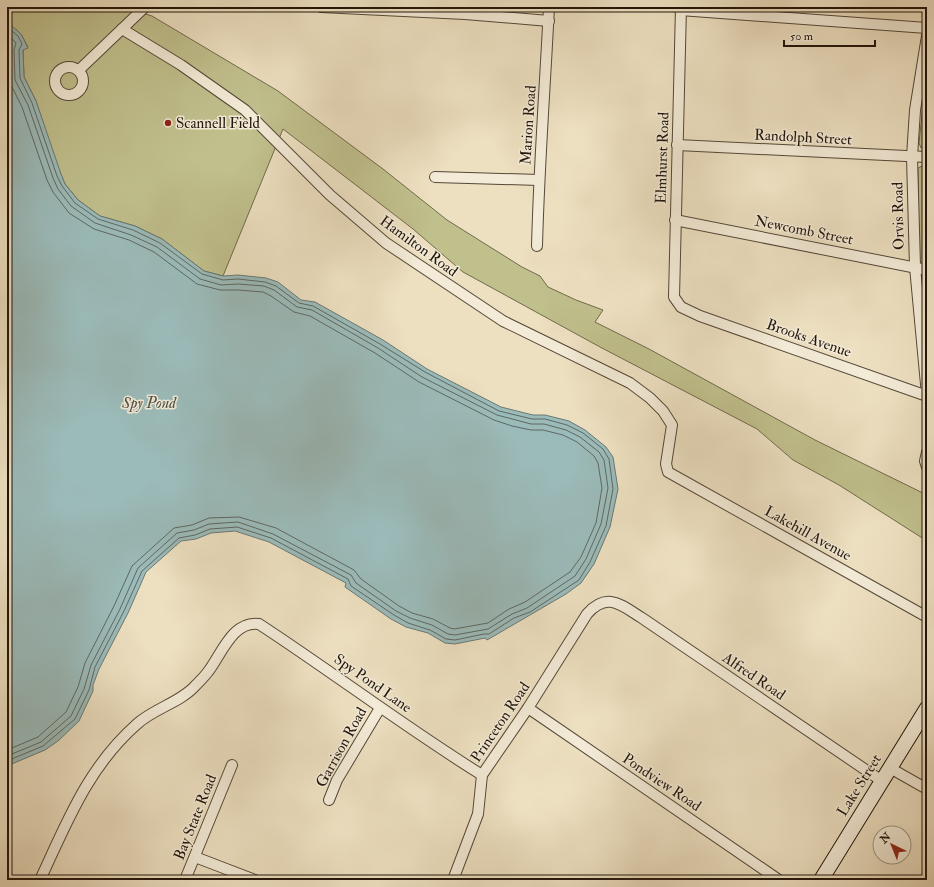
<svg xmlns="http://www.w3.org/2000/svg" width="934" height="887" font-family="'IM FELL Double Pica',serif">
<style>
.green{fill:#c0c08d;stroke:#706a4c}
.water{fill:#9bbbba;stroke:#6a7974}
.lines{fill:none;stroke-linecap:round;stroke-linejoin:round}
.shore{stroke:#5e6862;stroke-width:1}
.street-casing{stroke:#544838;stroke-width:12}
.secondary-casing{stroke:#21150b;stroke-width:16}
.street{stroke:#f3ebd7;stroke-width:10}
.secondary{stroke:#f3ebd7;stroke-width:14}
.poi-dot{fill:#8f2418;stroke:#f3ebd7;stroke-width:1.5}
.labels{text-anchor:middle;stroke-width:3;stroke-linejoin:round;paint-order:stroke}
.poi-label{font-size:15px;fill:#21150b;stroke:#f3ebd7;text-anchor:start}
.street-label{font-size:15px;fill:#21150b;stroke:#f3ebd7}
.water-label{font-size:16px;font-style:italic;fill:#4c4f48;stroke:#f3ebd7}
</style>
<rect width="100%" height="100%" fill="#ede0c1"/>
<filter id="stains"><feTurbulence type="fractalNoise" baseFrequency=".005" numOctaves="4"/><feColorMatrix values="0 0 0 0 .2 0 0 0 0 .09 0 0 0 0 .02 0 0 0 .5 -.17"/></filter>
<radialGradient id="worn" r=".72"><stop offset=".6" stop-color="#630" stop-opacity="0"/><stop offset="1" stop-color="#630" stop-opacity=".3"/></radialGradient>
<!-- green -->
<g class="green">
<polygon points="7,7 122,7 152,16 278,91 383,169 447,220 522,267 540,276 548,287 576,300 603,310 595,322 649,349 815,440 927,495 927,541 839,485 793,460 757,429 600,347 463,272 413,229 283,129 223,276 204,271 162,239 135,226 100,216 78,200 65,184 56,163 36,101 24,77 23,50 28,47 21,34 7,22"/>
<polygon points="927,66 927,137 925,148 921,148 919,143"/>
<polygon points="922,166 926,169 927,263 923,265 919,263 918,168"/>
<polygon points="926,275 927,277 927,338 921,285 921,276"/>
</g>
<!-- water -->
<polygon class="water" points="7,22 21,34 28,48 23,50 24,77 36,101 61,174 65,184 78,200 100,216 135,226 162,239 204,271 223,276 238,275 266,278 278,282 301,300 315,302 383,340 427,369 501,407 533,415 545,415 569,421 585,430 606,447 613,457 618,489 610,527 594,564 581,583 566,594 487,640 485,638 455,644 445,643 428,633 406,627 391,619 345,587 346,583 269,542 235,531 211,533 196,539 181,541 146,572 128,613 99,669 93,685 93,691 79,721 58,741 45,750 7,766"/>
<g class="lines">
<!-- shore -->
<g class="shore">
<polyline points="7,27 18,36 22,44 19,50 20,78 32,103 57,176 62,186 75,203 98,219 133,230 160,243 202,274 223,280 238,279 265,282 276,286 299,303 313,306 380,344 425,372 499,411 532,419 545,419 567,425 583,433 603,449 609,459 613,489 606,526 590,562 579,580 530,612 514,618 489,634 484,634 455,640 446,639 430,630 408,623 394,615 351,586 348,579 271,538 237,527 210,529 195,535 179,538 142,571 124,611 95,667 89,690 75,719 43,746 7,761"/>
<polyline points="7,33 16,43 14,50 15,80 28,105 53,178 58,189 71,206 95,223 131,235 157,247 200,279 221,285 238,284 264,286 274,290 297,307 312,310 378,348 422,377 497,415 531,424 544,424 566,430 580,437 599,452 604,460 608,488 601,524 586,559 575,576 527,608 512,614 488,629 455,635 448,634 432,625 410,618 396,611 356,583 351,575 273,534 238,522 209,524 194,530 177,533 138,568 120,609 91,665 84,689 71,716 41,742 7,756"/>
<polyline points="7,41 9,44 9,81 22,107 47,180 53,192 69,213 94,229 129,240 154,252 197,284 220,290 238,290 263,292 271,296 294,312 310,316 375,353 419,382 494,420 512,426 531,430 543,430 563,435 577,442 594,456 598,463 602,488 596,523 581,557 570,572 525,602 509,609 488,623 454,629 450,628 433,619 412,613 399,606 361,579 354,570 276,528 239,517 209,518 192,525 174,528 132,566 114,606 85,663 78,687 66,712 38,737 7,750"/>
</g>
<defs>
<g id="street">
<polyline points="321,7 465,14 549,21"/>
<polyline points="681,7 674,297 681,307 700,316 927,396"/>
<polyline points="680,10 927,28"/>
<polyline points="122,29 181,65 245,110 330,195 386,243 503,321 630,383 650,398 663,411 672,425 666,464 668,472 927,617"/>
<circle cx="69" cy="81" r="14"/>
<polyline points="79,70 145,7"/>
<polyline points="677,145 927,157"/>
<polyline points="435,177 539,180"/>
<polyline points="675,220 927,270"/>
<path d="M 537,246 C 539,166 545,87 549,7"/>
<polyline points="927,395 915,267 912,157 915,110 927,36"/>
<polyline points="927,452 925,461 927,467"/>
<polyline points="528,708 779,880"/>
<polyline points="890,768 927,789"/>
<polyline points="329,800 337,780 380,708"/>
<polyline points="195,857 255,880"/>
<path d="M 40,880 C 67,822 88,767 137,724 C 153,709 181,702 195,686 C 199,682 204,677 207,673 C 221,656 232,620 259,624 C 334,673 406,728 482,775"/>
<polyline points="185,880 232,765"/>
<path d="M 453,880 L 478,814 L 482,775 L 528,708 L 587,614 C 607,591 621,605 642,618 L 882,781"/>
</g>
<polyline id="secondary" points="821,880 927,708"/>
</defs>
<!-- street casing -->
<use href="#street" class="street-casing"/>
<!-- secondary casing -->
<use href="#secondary" class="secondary-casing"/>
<!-- street -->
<use href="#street" class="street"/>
<!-- secondary -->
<use href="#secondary" class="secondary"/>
</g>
<!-- markers -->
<circle class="poi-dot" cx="168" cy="123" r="4"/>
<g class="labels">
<!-- poi labels -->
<g class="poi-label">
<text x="176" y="128">Scannell Field</text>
</g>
<!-- street labels -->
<g class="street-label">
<text transform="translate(528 125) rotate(-86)" y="5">Marion Road</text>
<text transform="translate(803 137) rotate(3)" y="5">Randolph Street</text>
<text transform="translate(662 158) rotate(-88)" y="5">Elmhurst Road</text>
<text transform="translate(898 216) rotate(-91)" y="5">Orvis Road</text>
<text transform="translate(804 230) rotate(11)" y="5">Newcomb Street</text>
<text transform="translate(419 246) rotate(36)" y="5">Hamilton Road</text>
<text transform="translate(809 338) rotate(19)" y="5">Brooks Avenue</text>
<text transform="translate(808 533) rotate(29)" y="5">Lakehill Avenue</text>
<text transform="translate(754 676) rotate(34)" y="5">Alfred Road</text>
<text transform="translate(373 683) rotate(35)" y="5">Spy Pond Lane</text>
<text transform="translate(500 722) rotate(-56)" y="5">Princeton Road</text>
<text transform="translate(341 747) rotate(-61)" y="5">Garrison Road</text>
<text transform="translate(662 782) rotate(34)" y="5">Pondview Road</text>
<text transform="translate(859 785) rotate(-58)" y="5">Lake Street</text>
<text transform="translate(195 817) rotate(-68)" y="5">Bay State Road</text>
</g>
<!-- water labels -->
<g class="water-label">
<text x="149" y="408">Spy Pond</text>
</g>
</g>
<!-- margin -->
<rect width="934" height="887" fill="none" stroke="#ede0c1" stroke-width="24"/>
<rect x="8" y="8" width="918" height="871" fill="none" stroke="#21150b" stroke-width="2"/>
<rect x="12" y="12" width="910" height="863" fill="none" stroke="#21150b"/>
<!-- north arrow -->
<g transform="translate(892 845) rotate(317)"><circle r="19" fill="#f3ebd7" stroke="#9f9585"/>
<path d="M0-3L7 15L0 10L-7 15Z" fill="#8f2418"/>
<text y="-6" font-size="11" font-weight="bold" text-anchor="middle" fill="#21150b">N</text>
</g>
<!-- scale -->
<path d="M784 40v6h91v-6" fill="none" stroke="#21150b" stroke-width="2"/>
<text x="790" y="40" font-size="12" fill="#21150b" stroke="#f3ebd7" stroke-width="3" paint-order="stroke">50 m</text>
<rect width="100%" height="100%" filter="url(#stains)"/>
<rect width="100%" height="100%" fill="url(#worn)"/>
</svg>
